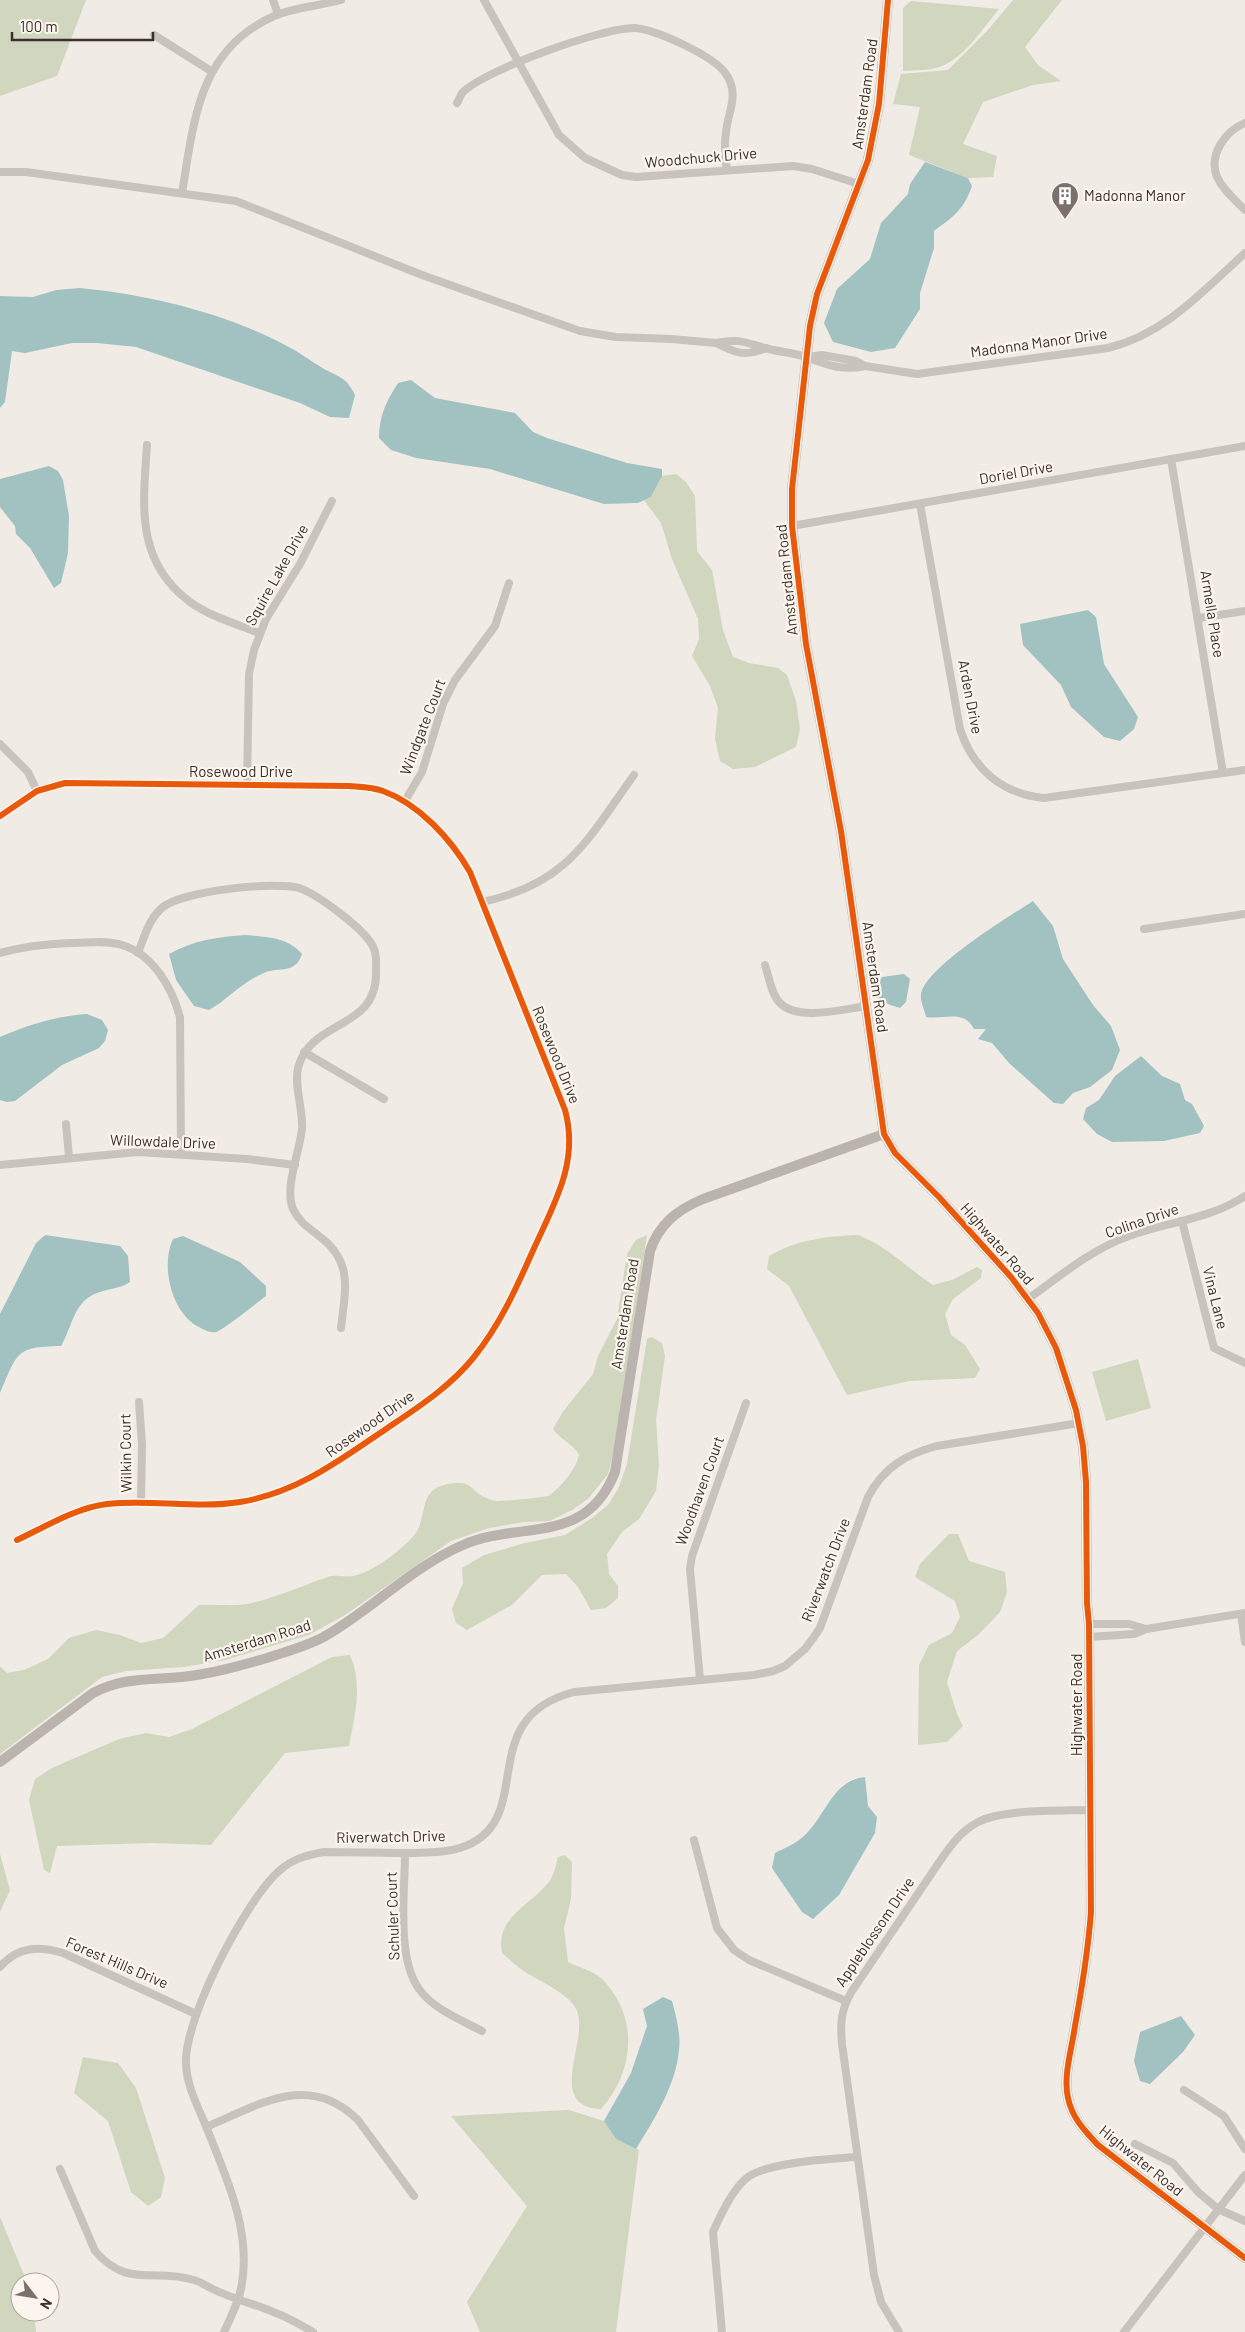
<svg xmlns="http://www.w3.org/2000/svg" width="1245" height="2332" font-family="Barlow,sans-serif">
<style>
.green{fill:#d1d6bf}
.water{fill:#a1c2c1}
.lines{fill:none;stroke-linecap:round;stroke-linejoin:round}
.street{stroke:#c9c3be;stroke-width:8}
.secondary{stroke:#bab3ae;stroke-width:10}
.cycleway-casing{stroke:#fbf5ee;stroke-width:9}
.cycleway{stroke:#e8590c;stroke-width:6}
.labels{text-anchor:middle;stroke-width:4.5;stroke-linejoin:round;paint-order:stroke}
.street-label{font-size:15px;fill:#3b302b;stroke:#fbf5ee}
.poi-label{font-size:15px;fill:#3b302b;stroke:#fbf5ee;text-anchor:start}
</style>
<rect width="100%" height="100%" fill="#f0ebe5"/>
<!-- green -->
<g class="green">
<polygon points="0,0 86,0 57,76 0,96"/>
<polygon points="1013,0 1062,0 1025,47 1038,65 1061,81 1033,85 983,102 963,144 997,156 993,177 968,178 909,155 920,107 893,104 901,74 948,70 987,31"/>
<path d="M 911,1 L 999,9 C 983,28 965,57 942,66 C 930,71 915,70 903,71 L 903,8 Z"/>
<polygon points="676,474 686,482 695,496 697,551 712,570 723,630 733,657 749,663 778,668 787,675 796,701 800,729 796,747 755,767 733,769 720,761 715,739 718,708 710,686 692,656 699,639 698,619 672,559 661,523 644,500 651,497 662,476"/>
<path d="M 647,1235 L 616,1442 L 608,1474 L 589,1498 L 572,1510 L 550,1521 L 525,1522 L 489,1528 L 451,1541 L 345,1615 L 309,1635 L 225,1660 L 183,1667 L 126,1671 L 102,1677 L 0,1754 L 0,1666 L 7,1673 L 24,1670 L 48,1659 L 69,1638 L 96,1630 L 120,1635 L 141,1643 L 163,1638 L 199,1605 C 215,1604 238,1607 252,1603 C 278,1597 303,1585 328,1577 C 336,1574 346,1578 354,1576 C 376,1570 395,1554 411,1539 C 429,1522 417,1494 441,1486 C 476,1475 468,1495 495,1501 C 498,1502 545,1497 548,1496 C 559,1490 578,1467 579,1454 C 571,1443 560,1439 553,1429 L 562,1413 L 593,1374 L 598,1356 L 617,1319 L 627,1254 L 636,1240 Z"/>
<path d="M 858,1235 C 887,1246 907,1268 933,1285 L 952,1280 L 977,1267 L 982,1270 L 981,1278 L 953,1299 L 945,1314 L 951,1335 L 965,1345 L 980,1369 L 975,1378 L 909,1381 L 847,1395 L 789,1286 L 767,1269 L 769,1256 C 796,1240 827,1236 858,1235 Z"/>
<polygon points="652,1337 662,1343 665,1356 656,1420 659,1465 656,1491 639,1519 622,1532 607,1554 609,1574 618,1586 618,1598 606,1608 591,1610 578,1587 566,1574 542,1575 512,1605 467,1630 456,1623 452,1609 463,1583 462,1568 484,1555 525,1543 565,1535 592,1518 608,1505 618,1489 627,1464 647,1339"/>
<polygon points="1138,1359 1151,1408 1106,1421 1092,1372"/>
<polygon points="949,1534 958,1534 969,1561 1005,1572 1007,1592 1000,1612 978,1635 957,1651 947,1682 957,1714 963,1726 947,1742 918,1745 919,1665 929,1645 952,1633 960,1617 955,1601 915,1577 920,1564"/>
<path d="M 350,1655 C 363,1685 355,1715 349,1746 L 285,1753 L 211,1845 L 152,1843 L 57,1846 L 50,1873 L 44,1870 L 29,1800 L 35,1779 L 52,1768 L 119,1739 L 146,1733 L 169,1737 L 192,1729 L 332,1657 Z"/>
<polygon points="0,1854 10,1890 0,1912"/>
<path d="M 565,1855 L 572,1862 L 571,1899 L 564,1928 L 568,1962 C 578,1967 594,1971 602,1979 C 639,2016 635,2071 601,2109 C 545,2107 589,2041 577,2011 C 571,1994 537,1980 522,1970 C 515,1965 509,1959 502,1953 C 495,1917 530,1906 549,1882 C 554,1876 556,1864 558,1857 Z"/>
<polygon points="83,2057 118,2063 136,2088 165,2178 161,2197 148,2206 131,2192 108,2121 74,2093"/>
<polygon points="569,2110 604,2121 616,2139 639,2150 616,2332 480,2332 467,2302 527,2206 451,2116"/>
<polygon points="0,2217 27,2282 20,2282 20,2312 34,2312 36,2332 0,2332"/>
</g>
<!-- water -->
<g class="water">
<path d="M 925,162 L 968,178 L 972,186 C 963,211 954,216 934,231 L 934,248 L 920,293 L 920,309 L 895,348 L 871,352 L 833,342 L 824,323 L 837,289 L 870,259 L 881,223 L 908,194 L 910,184 Z"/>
<path d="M 80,288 C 149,295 223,312 285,345 C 298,351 309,360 321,367 C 339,378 345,375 355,395 L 349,418 L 330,417 L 300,403 L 136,347 L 97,343 L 72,343 L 25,353 L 12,351 L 5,402 L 0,408 L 0,296 L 33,297 L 56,290 Z"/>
<path d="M 411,380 L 435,398 L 515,413 L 533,432 L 547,438 L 627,463 L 662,469 L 662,476 L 651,497 L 638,503 L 604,504 L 490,469 L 416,458 L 391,450 L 379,438 C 379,417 386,401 398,383 Z"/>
<polygon points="49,466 58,471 63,480 69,516 68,553 61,583 54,588 30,548 16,534 15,526 0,507 0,479"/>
<polygon points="1088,610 1096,617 1104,664 1138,717 1134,729 1120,741 1104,737 1071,707 1061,685 1023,645 1020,624"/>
<path d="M 1033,901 L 1053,926 L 1063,959 L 1093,1005 L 1111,1026 L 1120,1050 L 1112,1070 L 1090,1087 L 1073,1093 L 1063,1104 L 1054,1103 L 1009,1063 L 992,1043 L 978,1039 L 986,1029 L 974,1029 C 964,1009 944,1020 926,1017 C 925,1011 920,1001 921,995 C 924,968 1010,916 1033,901 Z"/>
<path d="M 246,935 C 267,937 288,937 302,954 C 295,975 280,966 264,973 C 243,981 228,999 209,1010 L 194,1006 L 176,980 L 169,954 C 194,940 218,937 246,935 Z"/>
<path d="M 904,974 L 910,979 L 906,1002 L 900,1008 C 882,1003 868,997 882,977 Z"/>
<path d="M 87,1014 L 102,1020 L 108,1030 L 105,1041 L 99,1048 L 62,1065 L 15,1101 L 7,1102 L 0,1100 L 0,1037 C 28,1025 56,1016 87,1014 Z"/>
<polygon points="1141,1056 1162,1076 1180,1084 1185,1100 1192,1104 1204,1126 1200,1133 1164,1141 1112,1142 1097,1134 1083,1119 1086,1108 1099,1100 1115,1076"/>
<path d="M 45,1235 L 120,1246 L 128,1256 L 130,1282 C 120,1289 109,1288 97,1293 C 73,1302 73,1326 61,1346 C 15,1347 18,1352 0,1393 L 0,1314 L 36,1243 Z"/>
<path d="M 183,1236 L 240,1262 L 266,1286 L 266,1296 C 258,1302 222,1331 216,1332 C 209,1333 205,1330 199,1327 C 172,1314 160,1266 173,1239 Z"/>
<path d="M 865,1777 L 868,1806 L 877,1817 L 875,1833 L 839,1895 L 813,1919 L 802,1912 L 772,1868 L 775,1853 C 785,1848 797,1843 805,1835 C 826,1815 833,1780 865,1777 Z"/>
<path d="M 663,1997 L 672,2001 C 676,2016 681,2034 679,2050 C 676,2085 654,2120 636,2149 L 616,2139 L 604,2121 L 631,2073 L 647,2026 L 643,2009 Z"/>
<polygon points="1181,2016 1195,2035 1183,2052 1150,2084 1140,2081 1134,2061 1140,2032"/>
</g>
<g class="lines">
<!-- street -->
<g class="street">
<polyline points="273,0 278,14"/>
<polyline points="484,0 559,135 585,158 622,175 636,177 793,166 812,169 859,184"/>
<polyline points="154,35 211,71"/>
<path d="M 457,103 C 459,100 460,96 462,93 C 484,70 604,27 635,28 C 657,30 714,56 726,74 C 740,95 728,111 726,132 C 724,145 725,158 727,170"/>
<path d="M 1245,123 C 1226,131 1208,154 1217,177 C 1223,190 1235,200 1245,210"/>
<path d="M 0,172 L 26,172 L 236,201 L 422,275 L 580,331 L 616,337 L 672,339 L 716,343 C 743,338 745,343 769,349 C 781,352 794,353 806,357 C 828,365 842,371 865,366"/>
<path d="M 182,193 C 194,121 198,50 274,16 C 295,7 319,6 341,0"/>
<path d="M 716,343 C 735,353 745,357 766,348"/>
<path d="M 807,357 L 822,355 L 856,361 L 865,366 L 917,374 L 1108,348 C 1165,334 1203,291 1245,253"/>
<path d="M 147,445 C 143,505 135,561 190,602 C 209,616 237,624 259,633"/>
<polyline points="1171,459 1223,773"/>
<path d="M 920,504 L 960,729 C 973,769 1002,794 1044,798 L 1245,770"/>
<polyline points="792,526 1245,446"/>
<polyline points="1199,618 1245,611"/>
<polyline points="0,744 28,772 37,791"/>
<polyline points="247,785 249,674 254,650 266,619 300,564 332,501"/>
<polyline points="405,801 422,772 443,704 455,680 495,626 509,583"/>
<path d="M 0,816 L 37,791 L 65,783 L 349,786 C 360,787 372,787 383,791 C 419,804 451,839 470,872 L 565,1110 C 580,1164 552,1207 531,1255 C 515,1291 499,1326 474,1357 C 450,1387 417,1408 386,1429 C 340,1460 297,1493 240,1502 C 196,1509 151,1499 107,1504 C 75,1508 45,1527 17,1540"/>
<path d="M 482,902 C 568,884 587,840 634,775"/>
<polyline points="1144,929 1245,914"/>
<path d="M 0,953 C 24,946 48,944 72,943 C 88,943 107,940 122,945 C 154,955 172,988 180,1017 L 181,1154"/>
<path d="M 138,953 C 144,938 149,918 163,907 C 183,891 274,881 299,888 C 317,894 368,931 374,949 C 377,956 376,964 376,971 C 378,1031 311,1018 298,1068 C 294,1086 303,1109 302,1128 C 300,1152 284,1187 293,1209 C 299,1222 309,1228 319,1236 C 354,1262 345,1290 341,1328"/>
<path d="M 765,965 C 769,977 771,993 779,1002 C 797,1022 843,1009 867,1006"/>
<polyline points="304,1052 384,1099"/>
<polyline points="66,1124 69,1157"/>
<polyline points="0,1165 138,1152 247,1159 295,1165"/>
<polyline points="1182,1221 1214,1348 1245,1363"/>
<path d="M 1028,1299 C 1060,1276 1092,1249 1129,1236 C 1168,1222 1210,1219 1245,1196"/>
<polyline points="139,1402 142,1444 141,1503"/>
<polyline points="1241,1614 1245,1642"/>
<polyline points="1089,1624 1129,1624 1146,1629"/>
<polyline points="1089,1637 1134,1634 1146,1629 1245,1613"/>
<polyline points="700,1679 690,1569 692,1556 746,1403"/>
<polyline points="694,1840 717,1928 734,1950 749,1960 846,2001"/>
<path d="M 405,1853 C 405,1891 396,1957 419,1989 C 433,2009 461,2020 482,2031"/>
<path d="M 0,1967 C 18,1946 39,1946 63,1953 L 196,2014"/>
<polyline points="1184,2090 1224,2116 1245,2149"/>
<path d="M 206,2127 C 259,2105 309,2071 358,2120 L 414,2196"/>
<polyline points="1135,2144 1173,2163 1198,2192 1218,2209 1245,2221"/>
<path d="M 60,2169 L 95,2251 C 128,2289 154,2268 194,2280 C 204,2283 212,2290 222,2293 C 239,2301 258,2305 276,2313 C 289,2318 301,2325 313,2332"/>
<path d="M 224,2332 C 231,2317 240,2299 242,2283 C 251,2228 225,2175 206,2126 C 197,2105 186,2084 186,2062 C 185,2017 246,1900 279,1871 C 292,1859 307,1855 324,1852 C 354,1852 385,1853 415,1853 C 431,1852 445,1853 460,1848 C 541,1822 470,1719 574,1692 L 754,1675 L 773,1671 L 785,1666 L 805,1649 L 814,1637 L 820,1628 L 868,1497 C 883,1468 906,1454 937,1446 L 1079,1423"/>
<path d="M 722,2332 L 713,2232 C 720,2216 734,2187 748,2177 C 769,2162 831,2159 857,2157"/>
<path d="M 899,2332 L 881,2302 L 874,2275 L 842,2044 C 840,2023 841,2009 852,1991 L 940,1861 C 951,1845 961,1831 978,1822 C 1003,1809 1061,1811 1090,1810"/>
<polyline points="1124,2332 1245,2175"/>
</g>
<!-- secondary -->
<g class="secondary">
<path d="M 888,0 L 879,104 L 868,160 L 817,294 L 810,326 L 792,489 L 792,526 L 806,644 L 841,831 L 884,1134 L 895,1153 L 939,1197 L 1011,1277 L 1038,1313 L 1056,1348 L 1076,1410 L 1083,1446 L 1086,1482 L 1087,1603 L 1089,1624 L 1091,1912 C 1088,1951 1082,1988 1075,2026 C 1072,2048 1063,2076 1068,2098 C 1072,2118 1085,2131 1098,2145 L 1245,2258"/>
<path d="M 0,1762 L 93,1693 C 124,1677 149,1680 182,1677 C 211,1674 239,1666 267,1658 C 287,1651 309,1646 327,1635 C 373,1608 414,1566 463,1545 C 519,1520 586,1547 615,1472 L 650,1251 C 659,1224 677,1210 703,1199 L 884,1134"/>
</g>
<defs>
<g id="cycleway">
<path d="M 888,0 L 879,104 L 868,160 L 817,294 L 810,326 L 792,489 L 792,526 L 806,644 L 841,831 L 884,1134 L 895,1153 L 939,1197 L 1011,1277 L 1038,1313 L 1056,1348 L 1076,1410 L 1083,1446 L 1086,1482 L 1087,1603 L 1089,1624 L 1091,1912 C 1088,1951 1082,1988 1075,2026 C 1072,2048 1063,2076 1068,2098 C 1072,2118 1085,2131 1098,2145 L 1245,2258"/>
<path d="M 0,816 L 37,791 L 65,783 L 349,786 C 360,787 372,787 383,791 C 419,804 451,839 470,872 L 565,1110 C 580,1164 552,1207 531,1255 C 515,1291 499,1326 474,1357 C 450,1387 417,1408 386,1429 C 340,1460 297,1493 240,1502 C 196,1509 151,1499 107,1504 C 75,1508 45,1527 17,1540"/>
</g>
</defs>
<!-- cycleway casing -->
<use href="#cycleway" class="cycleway-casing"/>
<!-- cycleway -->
<use href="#cycleway" class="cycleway"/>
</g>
<!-- icons -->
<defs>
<symbol id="building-pin" viewBox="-11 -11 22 30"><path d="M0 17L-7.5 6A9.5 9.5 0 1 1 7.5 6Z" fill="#7a716c" stroke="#fbf5ee"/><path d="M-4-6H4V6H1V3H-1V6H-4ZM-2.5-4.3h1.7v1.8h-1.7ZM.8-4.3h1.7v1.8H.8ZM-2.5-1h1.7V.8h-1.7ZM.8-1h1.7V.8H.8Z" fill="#fff"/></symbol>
</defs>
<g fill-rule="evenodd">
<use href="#building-pin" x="1049" y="180" width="32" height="43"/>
</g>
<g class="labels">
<!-- street labels -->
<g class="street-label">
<text transform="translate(865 94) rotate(-82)" y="5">Amsterdam Road</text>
<text transform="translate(701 158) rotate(-5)" y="5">Woodchuck Drive</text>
<text transform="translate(1039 343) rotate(-8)" y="5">Madonna Manor Drive</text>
<text transform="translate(1016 473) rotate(-10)" y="5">Doriel Drive</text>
<text transform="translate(277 575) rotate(-61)" y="5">Squire Lake Drive</text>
<text transform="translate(787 580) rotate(-96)" y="5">Amsterdam Road</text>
<text transform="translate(1212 614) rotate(81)" y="5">Armella Place</text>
<text transform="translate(970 697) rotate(79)" y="5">Arden Drive</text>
<text transform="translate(423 727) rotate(-69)" y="5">Windgate Court</text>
<text x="241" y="777">Rosewood Drive</text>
<text transform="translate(875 977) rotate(82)" y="5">Amsterdam Road</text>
<text transform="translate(556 1055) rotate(68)" y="5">Rosewood Drive</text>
<text transform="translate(163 1142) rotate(2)" y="5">Willowdale Drive</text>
<text transform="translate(1142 1221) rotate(-19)" y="5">Colina Drive</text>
<text transform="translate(997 1244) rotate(49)" y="5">Highwater Road</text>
<text transform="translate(1215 1298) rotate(76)" y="5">Vina Lane</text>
<text transform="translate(625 1314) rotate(-81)" y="5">Amsterdam Road</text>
<text transform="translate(370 1424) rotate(-35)" y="5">Rosewood Drive</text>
<text transform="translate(126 1453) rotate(-91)" y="5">Wilkin Court</text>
<text transform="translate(700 1491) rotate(-70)" y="5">Woodhaven Court</text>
<text transform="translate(826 1570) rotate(-69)" y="5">Riverwatch Drive</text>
<text transform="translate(257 1641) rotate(-17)" y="5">Amsterdam Road</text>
<text transform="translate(1077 1705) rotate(-90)" y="5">Highwater Road</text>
<text transform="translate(391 1837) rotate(-1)" y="5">Riverwatch Drive</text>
<text transform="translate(393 1916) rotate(-92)" y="5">Schuler Court</text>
<text transform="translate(875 1932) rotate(-56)" y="5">Appleblossom Drive</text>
<text transform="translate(117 1963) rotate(23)" y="5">Forest Hills Drive</text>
<text transform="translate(1141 2161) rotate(39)" y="5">Highwater Road</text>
</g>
<!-- poi labels -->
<g class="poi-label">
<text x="1084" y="201">Madonna Manor</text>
</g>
</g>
<!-- north arrow -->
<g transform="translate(35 2297) rotate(121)"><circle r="24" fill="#fbf5ee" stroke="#aea6a0"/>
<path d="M0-4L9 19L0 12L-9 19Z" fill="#7a716c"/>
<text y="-8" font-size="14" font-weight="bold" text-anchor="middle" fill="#3b302b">N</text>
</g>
<!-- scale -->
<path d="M12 32v8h141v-8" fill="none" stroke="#3b302b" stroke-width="2.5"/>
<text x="20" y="32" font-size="15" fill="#3b302b" stroke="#fbf5ee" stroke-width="4" paint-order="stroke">100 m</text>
</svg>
